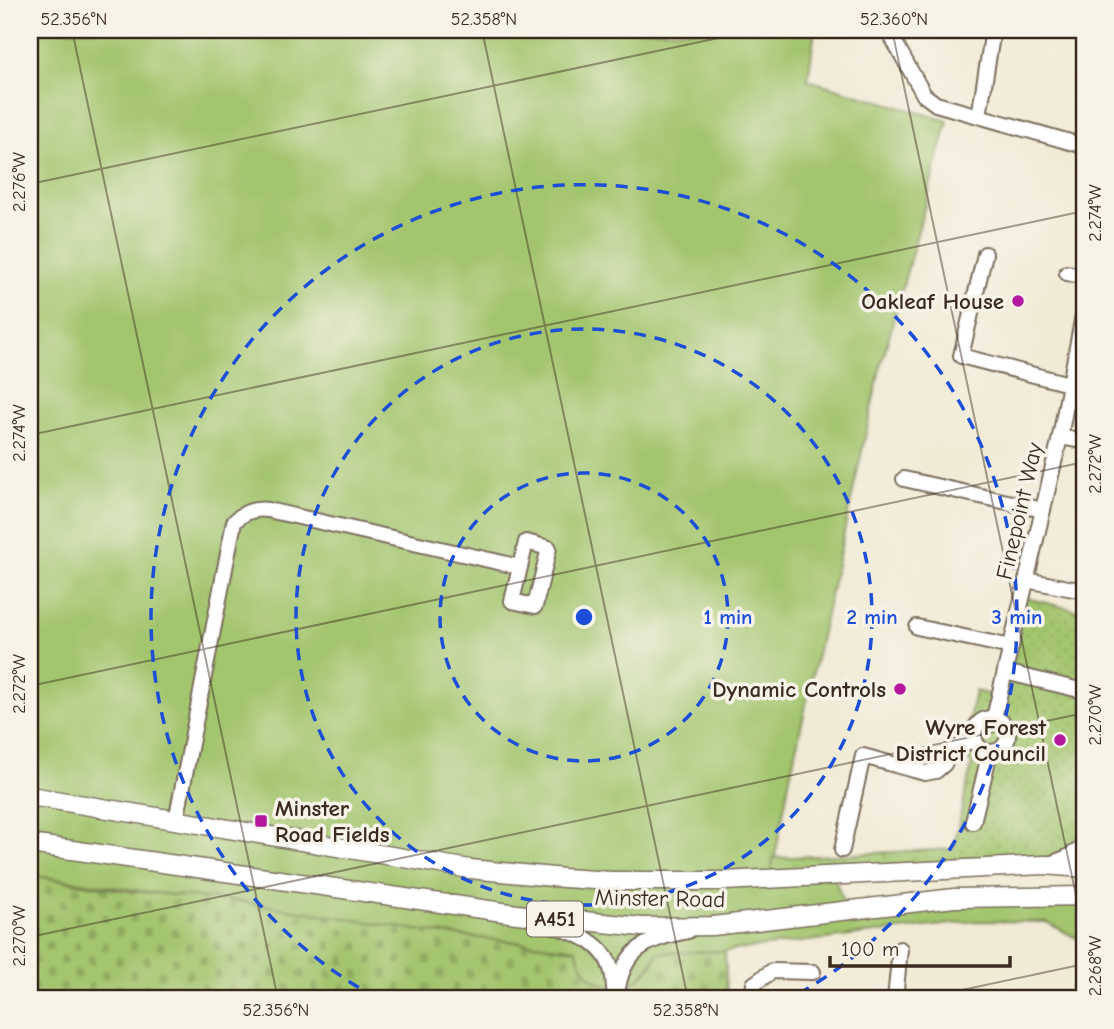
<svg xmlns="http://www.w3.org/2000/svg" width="1114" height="1029" font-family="'Comic Neue',sans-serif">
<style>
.green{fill:#a3c56d;stroke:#6f7846;stroke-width:2}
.cemetery{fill:url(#cemetery-stones);stroke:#6f7846;stroke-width:2}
.garden{fill:url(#garden-dots);stroke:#6f7846;stroke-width:2}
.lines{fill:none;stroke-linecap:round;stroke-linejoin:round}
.minor-casing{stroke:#7b6e5e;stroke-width:18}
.major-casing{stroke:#7b6e5e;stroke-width:21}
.minor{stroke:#fff;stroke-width:14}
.major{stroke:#fff;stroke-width:18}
.ticks{fill:none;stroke:#3b2a1e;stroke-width:2;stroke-opacity:0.45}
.ring{fill:none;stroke:#1d4ed8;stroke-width:3.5;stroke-dasharray:12 9}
.poi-dot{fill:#b5179e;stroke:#f7f3e8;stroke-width:2.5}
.labels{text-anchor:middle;stroke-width:7;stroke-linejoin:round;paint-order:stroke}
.shield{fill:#f7f3e8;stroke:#73665b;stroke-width:2}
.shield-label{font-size:21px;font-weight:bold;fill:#3b2a1e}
.poi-label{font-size:23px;font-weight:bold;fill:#3b2a1e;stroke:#f7f3e8;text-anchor:end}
.street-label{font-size:23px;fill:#3b2a1e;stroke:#f7f3e8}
.centre{fill:#1d4ed8;stroke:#f7f3e8;stroke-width:3.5}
.ring-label{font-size:21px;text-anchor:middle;font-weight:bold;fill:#1d4ed8;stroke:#f7f3e8;stroke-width:7;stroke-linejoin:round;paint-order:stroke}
.neatline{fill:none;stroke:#3b2a1e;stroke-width:2.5}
.ticks-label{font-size:18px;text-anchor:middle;fill:#3b2a1e}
</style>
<defs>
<pattern id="cemetery-stones" width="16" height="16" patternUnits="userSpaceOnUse" patternTransform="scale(1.75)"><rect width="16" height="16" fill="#a3c56d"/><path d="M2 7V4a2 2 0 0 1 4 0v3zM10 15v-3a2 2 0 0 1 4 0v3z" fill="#8da95e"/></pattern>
<pattern id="garden-dots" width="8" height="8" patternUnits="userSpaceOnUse" patternTransform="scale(1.75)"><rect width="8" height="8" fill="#a3c56d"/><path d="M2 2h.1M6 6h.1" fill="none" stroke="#8da95e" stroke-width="1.8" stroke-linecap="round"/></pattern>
</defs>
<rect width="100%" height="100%" fill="#f7f3e8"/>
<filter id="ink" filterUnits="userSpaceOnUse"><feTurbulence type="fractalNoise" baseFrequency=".0143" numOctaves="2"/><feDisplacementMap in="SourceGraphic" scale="14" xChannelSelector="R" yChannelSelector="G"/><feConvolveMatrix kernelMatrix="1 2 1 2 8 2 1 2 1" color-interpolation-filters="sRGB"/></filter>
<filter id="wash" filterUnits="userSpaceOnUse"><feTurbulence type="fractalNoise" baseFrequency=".00686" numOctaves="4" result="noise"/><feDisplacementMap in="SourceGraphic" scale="28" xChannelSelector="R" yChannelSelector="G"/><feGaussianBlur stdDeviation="1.57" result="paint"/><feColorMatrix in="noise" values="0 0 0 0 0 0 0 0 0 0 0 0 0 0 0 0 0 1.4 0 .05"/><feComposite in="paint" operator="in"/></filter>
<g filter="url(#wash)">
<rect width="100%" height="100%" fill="#f1ebd5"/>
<!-- green -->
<path class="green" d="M 30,30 L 815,30 L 808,80 L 948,121 L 880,369 L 790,777 L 771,878 L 834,876 L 846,910 L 1084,896 L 1084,942 L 1046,922 L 976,921 L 725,951 L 657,953 C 645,985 607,1003 584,969 C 580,963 578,956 575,949 L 436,933 L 30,875 Z"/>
<!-- cemetery -->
<path class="cemetery" d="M 30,875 L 120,890 L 238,901 L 436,933 L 576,949 C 579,958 581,967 588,974 C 612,998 648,985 657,953 L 725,951 L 727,999 L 30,999 Z"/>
<!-- garden -->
<polygon class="garden" points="1022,597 1084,612 1084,847 1066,858 771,879 773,858 953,849 972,764 962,753 975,691 999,697"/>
</g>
<g filter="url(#ink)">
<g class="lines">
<defs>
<g id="minor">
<polyline points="888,30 924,95 936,104 1084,146"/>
<polyline points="979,116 993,30"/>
<polyline points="985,254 961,356 1069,384"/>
<polyline points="1067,273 1084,277"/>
<polyline points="1060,437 1084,441"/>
<polyline points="904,479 1043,510"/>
<polygon points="526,542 549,548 535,606 512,601"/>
<polyline points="1026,580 1084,591"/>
<polyline points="917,627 1011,647"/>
<polyline points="1005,672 1084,691"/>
<polyline points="994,718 1060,437 1084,310"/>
<circle cx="991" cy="735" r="17"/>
<path d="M 176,821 L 234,522 C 244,512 254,508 268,510 L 520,567"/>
<polyline points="973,822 990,752"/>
<polyline points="842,850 863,756 925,773 936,771 944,764 951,750 975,739"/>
<polyline points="1049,864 1066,858 1084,847"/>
<path d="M 539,921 C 568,931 604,938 612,972 C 614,981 614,990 615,999"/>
<path d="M 618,988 C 625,946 651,939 688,931"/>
<polyline points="753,999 754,984 772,971 813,972"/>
<polyline points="895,999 900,949"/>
</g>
<g id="major">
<polyline points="30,796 470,869 564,878 611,881 724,881 1044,865 1084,868"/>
<polyline points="30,844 517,914 642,927 713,926 954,898 1084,896"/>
</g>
</defs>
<!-- minor casing -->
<use href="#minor" class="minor-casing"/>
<!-- major casing -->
<use href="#major" class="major-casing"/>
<!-- minor -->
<use href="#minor" class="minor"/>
<!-- major -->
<use href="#major" class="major"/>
</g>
</g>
<!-- ticks -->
<path class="ticks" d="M 72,30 L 278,999M 482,30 L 688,999M 892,30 L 1084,933M 30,184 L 756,30M 30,435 L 1084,211M 30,686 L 1084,462M 30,937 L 1084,713M 920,999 L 1084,964"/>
<!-- distance rings -->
<g class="ring">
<circle cx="584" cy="617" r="144"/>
<circle cx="584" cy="617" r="288"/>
<path d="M377 998A433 433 0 1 1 791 998"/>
</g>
<!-- markers -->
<g class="poi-dot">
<circle cx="1018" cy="301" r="7"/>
<circle cx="900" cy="689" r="7"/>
<circle cx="1060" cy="740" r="7"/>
<rect x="254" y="814" width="14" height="14" rx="3.5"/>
</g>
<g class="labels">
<!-- shield labels -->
<rect class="shield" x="527" y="901.5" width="56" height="35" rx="5"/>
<g class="shield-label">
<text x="555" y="926">A451</text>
</g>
<!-- poi labels -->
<g class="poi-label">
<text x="1004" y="309">Oakleaf House</text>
<text x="886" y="697">Dynamic Controls</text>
<text x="1046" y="735">Wyre Forest<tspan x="1046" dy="26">District Council</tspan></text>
<text x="275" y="816" text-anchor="start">Minster<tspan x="275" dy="26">Road Fields</tspan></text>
</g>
<!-- street labels -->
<g class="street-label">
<text transform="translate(1019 511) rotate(-77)" y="8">Finepoint Way</text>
<text transform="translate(660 898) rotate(1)" y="8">Minster Road</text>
</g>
</g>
<circle cx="584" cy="617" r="10" class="centre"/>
<g class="ring-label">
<text x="728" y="624">1 min</text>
<text x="872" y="624">2 min</text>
<text x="1017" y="624">3 min</text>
</g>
<!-- margin -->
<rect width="1114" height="1029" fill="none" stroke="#f7f3e8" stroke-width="77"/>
<!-- scale -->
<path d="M830 956v10h180v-10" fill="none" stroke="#3b2a1e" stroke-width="3.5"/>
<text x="841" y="956" font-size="21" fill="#3b2a1e" stroke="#f7f3e8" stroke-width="5" paint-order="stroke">100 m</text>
<rect x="38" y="38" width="1038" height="952" class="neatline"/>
<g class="ticks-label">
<text x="74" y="25">52.356°N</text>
<text x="484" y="25">52.358°N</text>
<text x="894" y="25">52.360°N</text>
<text transform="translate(19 182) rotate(-90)" y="6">2.276°W</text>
<text transform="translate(1095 213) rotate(-90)" y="6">2.274°W</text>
<text transform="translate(19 433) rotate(-90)" y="6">2.274°W</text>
<text transform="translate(1095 464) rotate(-90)" y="6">2.272°W</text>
<text transform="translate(19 684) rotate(-90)" y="6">2.272°W</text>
<text transform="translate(1095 715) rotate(-90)" y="6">2.270°W</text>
<text transform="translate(19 936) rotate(-90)" y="6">2.270°W</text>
<text transform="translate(1095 966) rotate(-90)" y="6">2.268°W</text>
<text x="276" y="1016">52.356°N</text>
<text x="686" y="1016">52.358°N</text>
</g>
</svg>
